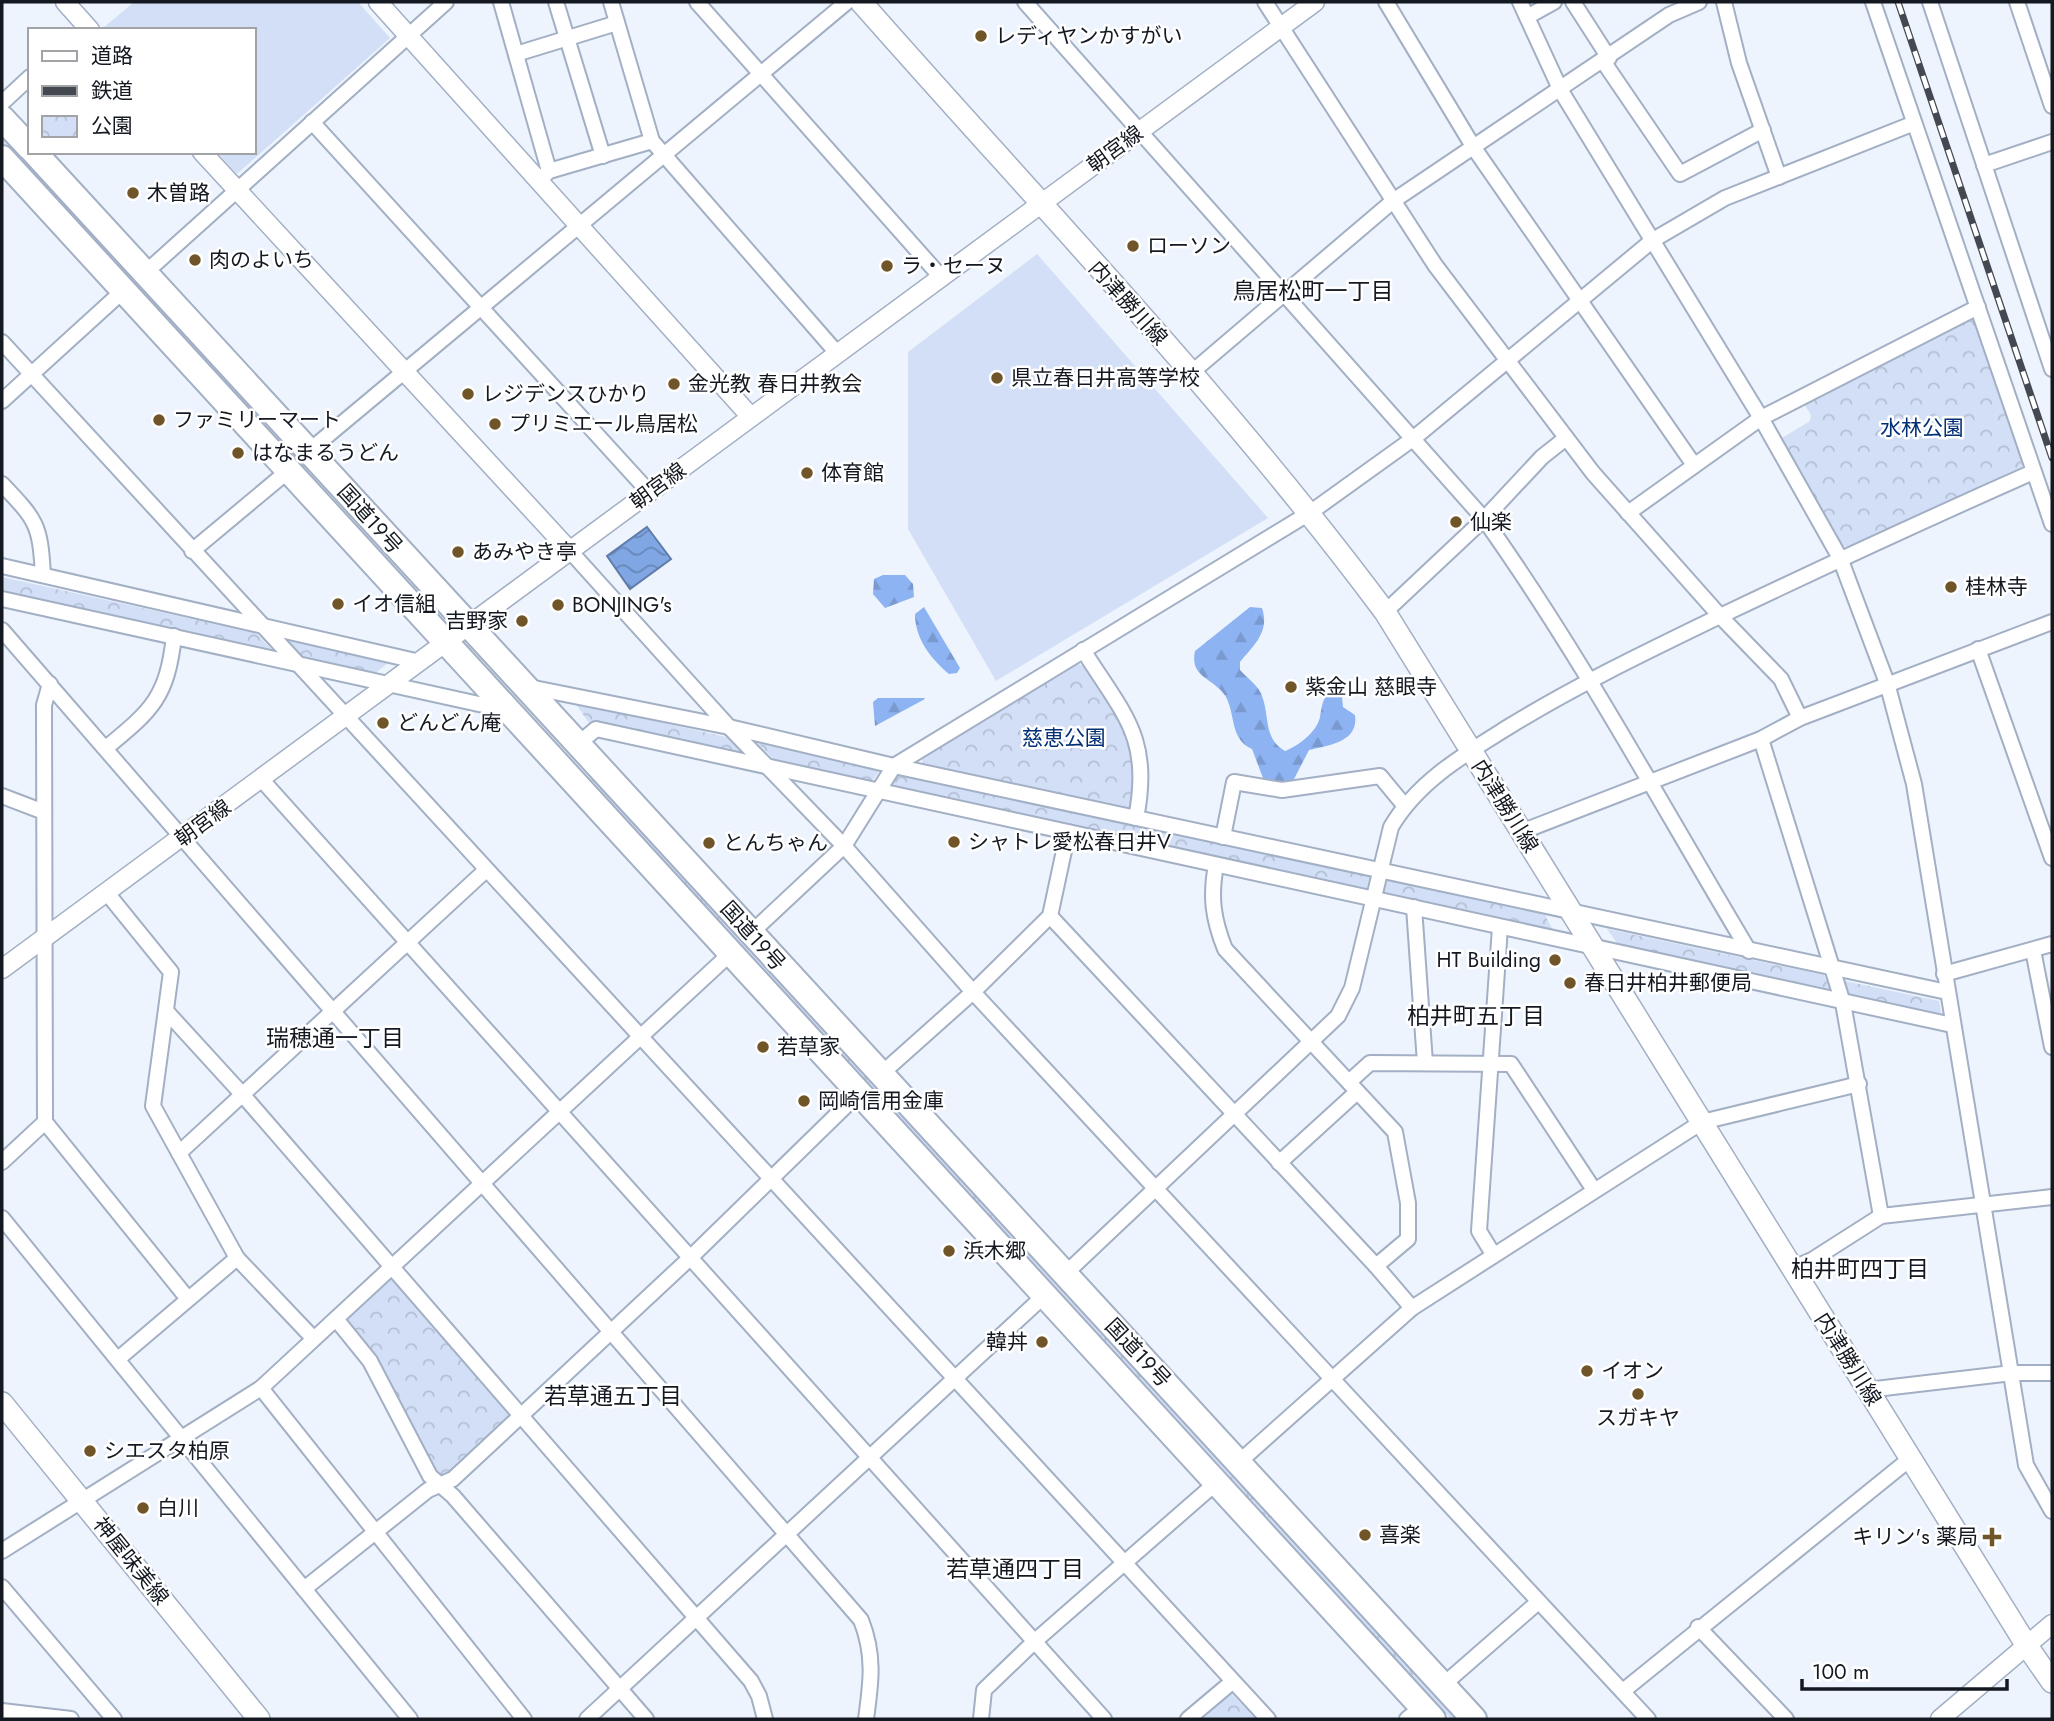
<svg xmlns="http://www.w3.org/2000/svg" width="2054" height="1721" font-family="Jost,'Noto Sans JP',sans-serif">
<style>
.grass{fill:url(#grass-tufts)}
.forest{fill:url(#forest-firs)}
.park{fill:url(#park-crowns)}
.pitch{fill:#d2dff6}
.water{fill:url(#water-waves);stroke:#607caa;stroke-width:2}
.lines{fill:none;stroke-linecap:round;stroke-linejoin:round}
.minor-casing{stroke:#a2afc4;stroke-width:18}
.tertiary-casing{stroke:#a2afc4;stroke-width:21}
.secondary-casing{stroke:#a2afc4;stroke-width:24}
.trunk-casing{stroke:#a2afc4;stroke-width:28}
.minor{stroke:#fff;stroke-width:14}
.tertiary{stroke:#fff;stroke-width:18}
.secondary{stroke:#fff;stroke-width:21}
.trunk{stroke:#fff;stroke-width:24}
.rail-casing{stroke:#444951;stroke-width:7}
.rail{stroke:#fff;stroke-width:4.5;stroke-dasharray:13;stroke-linecap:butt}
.poi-dot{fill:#6f5527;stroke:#fff;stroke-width:2.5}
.labels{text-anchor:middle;stroke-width:5;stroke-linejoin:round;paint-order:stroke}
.poi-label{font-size:21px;fill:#141921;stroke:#fff;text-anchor:start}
.street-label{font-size:21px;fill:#141921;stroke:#fff}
.park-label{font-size:21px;fill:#022f76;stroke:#fff}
.neighbourhood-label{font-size:23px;fill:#141921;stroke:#fff}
</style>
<defs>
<pattern id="grass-tufts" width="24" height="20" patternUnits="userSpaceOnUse" patternTransform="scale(1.75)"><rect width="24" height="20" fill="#d2dff6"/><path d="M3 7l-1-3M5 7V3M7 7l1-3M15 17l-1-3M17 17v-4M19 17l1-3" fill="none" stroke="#b3bfd3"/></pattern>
<pattern id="forest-firs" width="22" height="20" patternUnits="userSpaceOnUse" patternTransform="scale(1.75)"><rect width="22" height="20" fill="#8db3f2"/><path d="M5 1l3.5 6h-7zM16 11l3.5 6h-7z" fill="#7999cf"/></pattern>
<pattern id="park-crowns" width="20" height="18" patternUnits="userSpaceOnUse" patternTransform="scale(1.75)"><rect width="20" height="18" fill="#d2dff6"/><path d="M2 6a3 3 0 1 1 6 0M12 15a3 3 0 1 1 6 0" fill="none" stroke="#b3bfd3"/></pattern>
<pattern id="water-waves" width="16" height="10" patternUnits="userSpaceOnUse" patternTransform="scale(1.75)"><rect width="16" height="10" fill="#80a6e4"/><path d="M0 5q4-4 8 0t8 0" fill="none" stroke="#6886b8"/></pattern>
</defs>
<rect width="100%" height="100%" fill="#eef4fd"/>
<!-- grass -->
<g class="grass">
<polygon points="2,136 300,460 335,505 426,606 2,142"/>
<polygon points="487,662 1458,1719 1451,1719 619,815 584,770 485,663"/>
</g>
<!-- forest -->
<g class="forest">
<polygon points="883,575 905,575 913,584 914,597 885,608 873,594 874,579"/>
<path d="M 924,607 L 960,668 L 957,673 L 949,674 C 931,659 915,639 915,614 Z"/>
<path d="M 1250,607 L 1262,608 C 1270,632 1254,645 1240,662 L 1240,670 C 1247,678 1259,686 1262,696 C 1270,717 1263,738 1285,751 C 1298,746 1317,732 1320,717 C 1322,705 1323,697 1332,687 L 1341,687 L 1343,707 L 1355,715 C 1359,742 1329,745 1309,750 L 1293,781 L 1275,782 L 1263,778 L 1252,749 C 1230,739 1236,717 1226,697 C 1215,678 1189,678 1195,651 Z"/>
<polygon points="878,698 924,698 925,699 875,726 873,702"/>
</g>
<!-- park -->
<g class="park">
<polygon points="1971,316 1977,318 2024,460 2022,467 1849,547 1843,546 1782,438 1810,421 1811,415 1802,401"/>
<polygon points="2,577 256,633 275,653 2,595"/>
<polygon points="285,639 389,662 373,675 304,661"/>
<path d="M 1078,664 L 1084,666 C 1118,718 1142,741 1131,807 L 1126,809 L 923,765 L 922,758 Z"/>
<polygon points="575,703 726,737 745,756 589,723"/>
<polygon points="757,742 881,769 870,784 777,763"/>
<polygon points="898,773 1370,876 1366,891 890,787"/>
<polygon points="1387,880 1545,915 1555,934 1383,896"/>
<polygon points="1607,929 1824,975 1831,991 1829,994 1619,946"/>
<polygon points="1845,981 1939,1001 1942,1018 1845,995 1842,983"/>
<polygon points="388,1280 395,1280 509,1411 509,1417 448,1475 433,1473 346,1326 346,1320"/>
<polygon points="1226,1693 1232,1694 1256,1719 1197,1719"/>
</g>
<!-- pitch -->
<g class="pitch">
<polygon points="134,2 358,2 390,38 237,174 217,152 254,152 254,30 103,28"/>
<polygon points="1037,254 1268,518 996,681 908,529 908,352"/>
</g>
<!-- water -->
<polygon class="water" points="647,527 671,559 630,589 607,556"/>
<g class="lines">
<defs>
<g id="minor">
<polyline points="501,2 549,171"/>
<polyline points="556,2 603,156"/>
<polyline points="611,2 652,141 837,353"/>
<polyline points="697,2 941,277"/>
<path d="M 1025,2 L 1484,519 C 1582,657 1662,806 1749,951"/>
<polyline points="1265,2 1435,265 1593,473 1720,616 1781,679 1800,718"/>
<polyline points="1386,2 1474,148 1694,465"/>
<polyline points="1520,2 1561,91 1761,418 1840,558 1887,683 1914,784 2026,1465 2052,1511"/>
<polyline points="1573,2 1609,58"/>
<polyline points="1724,2 1739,63 1779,177"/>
<polyline points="1873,2 2052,524"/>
<polyline points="1930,2 2052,369"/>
<polyline points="2017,2 2052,106"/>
<polyline points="1527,17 1554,2"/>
<polyline points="516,54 617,23"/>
<polyline points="1603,61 1680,174 1763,130"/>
<polyline points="2,103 30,77"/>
<polyline points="312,122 649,492"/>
<polyline points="1984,165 2052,142"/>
<polyline points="544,176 549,171 652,141"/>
<polyline points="145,273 446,2"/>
<polyline points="2,342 1268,1719"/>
<polyline points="1191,373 1393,201 1669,15 1699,2"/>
<polyline points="2,401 124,290"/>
<polyline points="309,451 847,2"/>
<path d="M 2,484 C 37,521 40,524 43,575"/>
<polyline points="1628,513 1761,418 1978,307"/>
<polyline points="192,551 288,471"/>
<polyline points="570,551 729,727 844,846 973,992 1648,1719"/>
<polyline points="2,566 420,662"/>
<polyline points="2,599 506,710"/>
<polyline points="1385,612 1484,519 1542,457 1566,438"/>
<path d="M 2,630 L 861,1620 C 875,1655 871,1683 866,1719"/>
<polyline points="1978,649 2052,858"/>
<path d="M 1083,650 C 1124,715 1152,738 1136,818"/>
<polyline points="50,684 44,705 45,1122 188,1299"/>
<polyline points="529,687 729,727 894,766 1947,992"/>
<polyline points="1761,739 1843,1003 1881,1216"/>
<polyline points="578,744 596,729 1952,1025"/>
<path d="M 106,748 C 152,710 167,698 174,636"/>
<polyline points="262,780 1104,1719"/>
<polyline points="2,796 44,812"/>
<polyline points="1521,832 1761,739 1800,718 2052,622"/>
<polyline points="1223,837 1234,782 1282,790 1380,776 1404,805"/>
<path d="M 1216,865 C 1210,897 1213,919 1225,949 L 1395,1132 L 1408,1203 L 1408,1239 L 1376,1266"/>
<polyline points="107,893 171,972 153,1106 237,1258 313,1338"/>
<polyline points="1414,907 1425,1063"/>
<polyline points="1050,916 1376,1266 1412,1308"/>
<polyline points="751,933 844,846 894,766 1311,512 1414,438 1653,240 1725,198 1912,124"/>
<polyline points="2033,950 2052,1047"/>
<polyline points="1944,974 2052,944"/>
<polyline points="167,1012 242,1094 751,1681 759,1696 765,1719"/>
<polyline points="880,1075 973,992 1050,916 1068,832"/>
<polyline points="1349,1082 1370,1063 1511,1064 1594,1190"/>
<polyline points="179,1153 486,870"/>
<polyline points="2,1162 45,1122"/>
<polyline points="1279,1163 1357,1092"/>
<polyline points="2,1218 410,1719"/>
<polyline points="1493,1254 1479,1231 1500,927"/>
<polyline points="1793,1268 1812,1260 1881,1216 2052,1197"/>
<path d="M 1065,1274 L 1338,1016 L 1352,988 L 1391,827 C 1418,781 1465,754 1510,726 C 1577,685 1646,652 1716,618 C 1821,568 1927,519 2033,472"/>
<polyline points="336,1319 370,1361 430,1476 453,1496 646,1719"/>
<polyline points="118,1359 237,1258"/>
<polyline points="261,1388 524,1719"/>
<polyline points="1867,1390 2012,1373 2052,1373"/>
<polyline points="1238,1463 1412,1308 1702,1122 1859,1084"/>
<polyline points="2,1551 261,1388 732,952"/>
<polyline points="2,1587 114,1719"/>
<polyline points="304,1589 428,1490 453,1479 690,1258 860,1092"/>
<polyline points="1698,1627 1786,1719"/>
<polyline points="1443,1685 1537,1603"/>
<polyline points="1623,1691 1911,1458"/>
<polyline points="2,1711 71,1719"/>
<polyline points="587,1719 1046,1294"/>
<polyline points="981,1719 984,1690 1035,1641 1217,1482"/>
<polyline points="1188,1719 1232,1682"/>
<polyline points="1407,1719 1422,1707"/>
</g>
<g id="tertiary">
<polyline points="65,2 90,30"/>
<polyline points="378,2 751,417"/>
<polyline points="202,152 570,551"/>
<polyline points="2,969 1315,2"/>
<polyline points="1940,1719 2052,1624"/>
</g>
<g id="secondary">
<path d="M 861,2 C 1038,203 1225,397 1385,612 L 2027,1646 L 2052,1682"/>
<polyline points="2,1403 259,1719"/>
</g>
<g id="trunk">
<polyline points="2,118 30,148"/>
<polyline points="34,152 1474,1719"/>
<polyline points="2,158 1433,1719"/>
</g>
</defs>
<!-- minor casing -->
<use href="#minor" class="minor-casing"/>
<!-- tertiary casing -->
<use href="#tertiary" class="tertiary-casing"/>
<!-- secondary casing -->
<use href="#secondary" class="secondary-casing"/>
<!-- trunk casing -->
<use href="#trunk" class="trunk-casing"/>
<!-- minor -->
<use href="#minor" class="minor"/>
<!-- tertiary -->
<use href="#tertiary" class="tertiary"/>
<!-- secondary -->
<use href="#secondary" class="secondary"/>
<!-- trunk -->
<use href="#trunk" class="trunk"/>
<defs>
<polyline id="rail" points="1898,2 2052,458"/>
</defs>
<!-- rail casing -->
<use href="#rail" class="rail-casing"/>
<!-- rail -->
<use href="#rail" class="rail"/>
</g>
<!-- markers -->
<g class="poi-dot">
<circle cx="981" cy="36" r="7"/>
<circle cx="133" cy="193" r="7"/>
<circle cx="1133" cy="246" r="7"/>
<circle cx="195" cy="260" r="7"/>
<circle cx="887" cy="266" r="7"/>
<circle cx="997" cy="378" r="7"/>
<circle cx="674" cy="384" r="7"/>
<circle cx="468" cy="394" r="7"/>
<circle cx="159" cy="420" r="7"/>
<circle cx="495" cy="424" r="7"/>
<circle cx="238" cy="453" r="7"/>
<circle cx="807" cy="473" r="7"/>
<circle cx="1456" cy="522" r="7"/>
<circle cx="458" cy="552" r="7"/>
<circle cx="1951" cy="587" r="7"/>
<circle cx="338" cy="604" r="7"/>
<circle cx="558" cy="605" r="7"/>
<circle cx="522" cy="621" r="7"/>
<circle cx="1291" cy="687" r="7"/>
<circle cx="383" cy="723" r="7"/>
<circle cx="954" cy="842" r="7"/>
<circle cx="709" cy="843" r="7"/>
<circle cx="1555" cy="960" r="7"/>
<circle cx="1570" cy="983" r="7"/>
<circle cx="763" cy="1047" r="7"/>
<circle cx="804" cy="1101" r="7"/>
<circle cx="949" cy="1251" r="7"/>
<circle cx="1042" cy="1342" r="7"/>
<circle cx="1587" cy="1371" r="7"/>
<circle cx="1638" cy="1394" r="7"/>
<circle cx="90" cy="1451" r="7"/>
<circle cx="143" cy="1508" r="7"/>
<circle cx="1365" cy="1535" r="7"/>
<path d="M1988.5 1526.5h7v7h7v7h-7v7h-7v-7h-7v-7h7z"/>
</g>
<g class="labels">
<!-- poi labels -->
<g class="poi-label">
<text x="995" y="43">レディヤンかすがい</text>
<text x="147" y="200">木曽路</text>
<text x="1147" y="253">ローソン</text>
<text x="209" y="267">肉のよいち</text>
<text x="901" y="273">ラ・セーヌ</text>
<text x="1011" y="385">県立春日井高等学校</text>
<text x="688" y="391">金光教 春日井教会</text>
<text x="482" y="401">レジデンスひかり</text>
<text x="173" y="427">ファミリーマート</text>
<text x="509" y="431">プリミエール鳥居松</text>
<text x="252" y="460">はなまるうどん</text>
<text x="821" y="480">体育館</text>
<text x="1470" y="529">仙楽</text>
<text x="472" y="559">あみやき亭</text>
<text x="1965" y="594">桂林寺</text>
<text x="352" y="611">イオ信組</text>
<text x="572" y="612">BONJING's</text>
<text x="508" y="628" text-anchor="end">吉野家</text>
<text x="1305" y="694">紫金山 慈眼寺</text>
<text x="397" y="730">どんどん庵</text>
<text x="968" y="849">シャトレ愛松春日井V</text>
<text x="723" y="850">とんちゃん</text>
<text x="1541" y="967" text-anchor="end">HT Building</text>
<text x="1584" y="990">春日井柏井郵便局</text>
<text x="777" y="1054">若草家</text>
<text x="818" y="1108">岡崎信用金庫</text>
<text x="963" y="1258">浜木郷</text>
<text x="1028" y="1349" text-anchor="end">韓丼</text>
<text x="1601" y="1378">イオン</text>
<text x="1638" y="1425" text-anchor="middle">スガキヤ</text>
<text x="104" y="1458">シエスタ柏原</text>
<text x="157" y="1515">白川</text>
<text x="1379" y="1542">喜楽</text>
<text x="1978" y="1544" text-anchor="end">キリン's 薬局</text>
</g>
<!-- street labels -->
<g class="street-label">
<text transform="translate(1115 149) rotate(-36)" y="7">朝宮線</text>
<text transform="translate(1128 303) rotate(48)" y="7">内津勝川線</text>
<text transform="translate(658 486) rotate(-36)" y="7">朝宮線</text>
<text transform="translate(370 519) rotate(48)" y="7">国道19号</text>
<text transform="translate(1505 806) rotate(58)" y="7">内津勝川線</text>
<text transform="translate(203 823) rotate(-36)" y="7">朝宮線</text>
<text transform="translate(753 936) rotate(48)" y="7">国道19号</text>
<text transform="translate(1138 1353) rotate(47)" y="7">国道19号</text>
<text transform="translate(1848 1359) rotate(58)" y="7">内津勝川線</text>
<text transform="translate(131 1561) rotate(51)" y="7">神屋味美線</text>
</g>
<!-- park labels -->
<g class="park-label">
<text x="1922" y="435">水林公園</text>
<text x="1064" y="745">慈恵公園</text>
</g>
<!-- neighbourhood labels -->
<g class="neighbourhood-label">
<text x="1313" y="299">鳥居松町一丁目</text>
<text x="1476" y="1024">柏井町五丁目</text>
<text x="335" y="1046">瑞穂通一丁目</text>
<text x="1860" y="1277">柏井町四丁目</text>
<text x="613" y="1404">若草通五丁目</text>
<text x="1015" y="1577">若草通四丁目</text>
</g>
</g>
<!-- border -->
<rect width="2054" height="1721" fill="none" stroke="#141921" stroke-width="7"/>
<!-- legend -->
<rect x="28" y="28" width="228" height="126" fill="#ffffff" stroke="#a1a3a6" stroke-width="2"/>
<rect x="42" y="51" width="35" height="10" fill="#ffffff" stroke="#a1a3a6" stroke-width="2"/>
<text x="91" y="63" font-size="21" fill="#141921">道路</text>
<rect x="42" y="86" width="35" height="10" fill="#444951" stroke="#a1a3a6" stroke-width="2"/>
<text x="91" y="98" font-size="21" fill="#141921">鉄道</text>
<rect x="42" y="116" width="35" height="21" fill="url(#park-crowns)" stroke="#a1a3a6" stroke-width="2"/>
<text x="91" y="133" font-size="21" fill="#141921">公園</text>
<!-- scale -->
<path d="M1802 1679v10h205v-10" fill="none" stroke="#141921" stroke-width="3.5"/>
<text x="1812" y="1679" font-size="21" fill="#141921" stroke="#ffffff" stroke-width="5" paint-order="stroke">100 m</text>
</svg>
